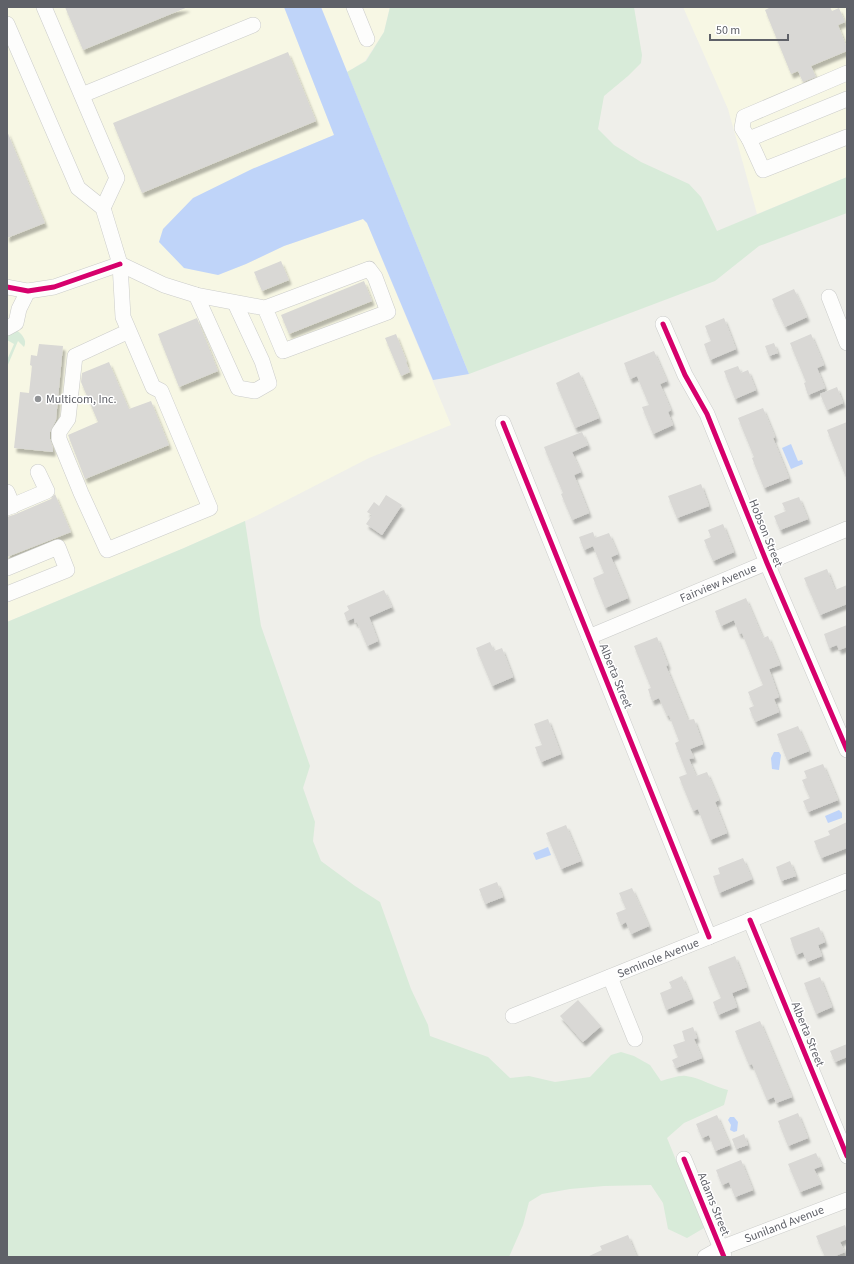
<svg xmlns="http://www.w3.org/2000/svg" width="854" height="1264" font-family="'Source Sans 3',sans-serif">
<style>
.commercial{fill:#f7f7e4}
.green{fill:#d8ebd9}
.water{fill:#bfd4f9}
.building{fill:#d9d8d5;filter:url(#shadow)}
.lines{fill:none;stroke-linecap:round;stroke-linejoin:round}
.minor-casing{stroke:#cbccca;stroke-width:16}
.minor{stroke:#fdfdfc;stroke-width:15}
.cycleway-casing{stroke:#fff;stroke-width:8}
.cycleway{stroke:#d6006c;stroke-width:5}
.poi-dot{fill:#919396;stroke:#fff;stroke-width:1.5}
.labels{text-anchor:middle;stroke-width:3;stroke-linejoin:round;paint-order:stroke}
.poi-label{font-size:12px;fill:#5f6168;stroke:#fff;text-anchor:start}
.street-label{font-size:12px;fill:#5f6168;stroke:#fff}
</style>
<defs>
<filter id="shadow"><feDropShadow dx="2.5" dy="4.5" stdDeviation="1" flood-color="#0004"/></filter>
</defs>
<rect width="100%" height="100%" fill="#efefea"/>
<!-- commercial -->
<g class="commercial">
<polygon points="7,7 284,7 334,135 252,169 218,275 246,264 284,246 363,219 367,223 451,425 369,458 254,517 184,548 7,622 7,293 75,275 29,285 7,282"/>
<polygon points="321,7 390,7 384,32 365,61 347,72"/>
<polygon points="683,7 847,7 847,177 757,214 728,109"/>
</g>
<!-- green -->
<g class="green">
<polygon points="390,7 634,7 642,55 641,63 628,76 604,96 598,129 614,145 641,162 689,184 701,197 717,231 847,177 847,213 759,246 715,281 469,374 347,72 366,61 384,32"/>
<path d="M 15,329 C 21,333 28,340 24,347 L 18,341 L 7,367 L 7,360 L 14,344 L 7,340 L 8,334 Z"/>
<path d="M 245,521 L 261,626 L 310,766 L 303,788 L 315,822 L 313,841 L 321,861 L 355,886 L 380,902 L 411,989 L 428,1025 L 430,1036 L 488,1057 L 510,1078 L 529,1076 L 555,1082 L 590,1077 L 611,1055 L 621,1052 L 634,1056 L 650,1065 L 661,1081 C 669,1079 679,1075 686,1076 C 701,1078 714,1087 728,1090 L 724,1105 L 684,1123 L 667,1138 L 704,1228 L 687,1238 L 668,1229 L 663,1203 L 651,1185 L 604,1186 L 570,1189 L 542,1194 L 529,1202 L 523,1225 L 509,1257 L 7,1257 L 7,622 L 184,548 Z"/>
</g>
<!-- water -->
<g class="water">
<polygon points="284,7 321,7 469,374 433,380 367,223 363,219 284,246 246,264 218,275 184,268 159,242 163,229 193,198 252,169 334,135"/>
<polygon points="791,444 798,461 802,460 803,464 791,469 782,448"/>
<polygon points="774,752 779,752 781,755 779,770 772,769 771,758"/>
<polygon points="839,810 842,813 842,818 828,823 825,816"/>
<polygon points="548,847 551,855 536,860 533,853"/>
<polygon points="730,1117 734,1117 738,1122 737,1131 734,1132 730,1130 731,1125 728,1120"/>
</g>
<!-- building -->
<g class="building">
<polygon points="65,7 188,7 83,50"/>
<polygon points="771,7 830,7 832,11 839,8 845,22 838,25 847,48 847,51 811,66 816,77 803,82 798,71 791,74 765,10"/>
<polygon points="288,52 316,121 142,193 113,123"/>
<polygon points="7,131 45,223 7,238"/>
<polygon points="281,261 289,280 262,291 254,272"/>
<polygon points="364,281 372,301 289,334 281,315"/>
<polygon points="794,289 807,317 785,327 772,299"/>
<polygon points="197,318 218,371 179,387 158,334"/>
<polygon points="724,318 736,349 710,360 704,344 711,341 705,326"/>
<polygon points="396,334 407,362 406,362 410,372 401,376 385,338"/>
<polygon points="811,334 824,365 817,368 825,388 808,395 804,383 806,382 790,343"/>
<polygon points="774,343 778,353 769,356 765,346"/>
<polygon points="39,344 63,346 56,420 50,432 50,439 53,448 53,452 14,448 20,392 29,393 32,366 30,365 31,355 37,356"/>
<polygon points="654,351 667,381 660,384 671,410 668,412 673,425 653,434 642,407 649,405 637,376 630,379 624,363"/>
<polygon points="109,362 129,409 151,401 169,445 85,479 68,435 98,422 81,382 82,373"/>
<polygon points="738,366 741,373 748,370 756,390 735,399 724,371"/>
<polygon points="579,372 599,418 575,428 556,383"/>
<polygon points="837,387 843,403 827,410 820,394"/>
<polygon points="763,408 775,437 773,438 789,478 764,488 752,458 754,457 738,418"/>
<polygon points="847,422 847,480 827,430"/>
<polygon points="582,432 588,445 572,452 581,472 574,475 589,513 572,520 561,494 563,493 544,447"/>
<polygon points="701,484 709,506 677,518 668,496"/>
<polygon points="55,494 71,532 7,557 7,517 16,514 51,499"/>
<polygon points="386,495 402,505 382,535 366,524 372,515 367,512 374,502 379,506"/>
<polygon points="799,497 808,519 780,530 774,516 786,511 782,503"/>
<polygon points="723,524 734,552 713,561 704,540 711,537 708,530"/>
<polygon points="593,532 595,538 609,533 618,554 611,557 628,598 605,608 593,578 604,573 593,546 584,550 579,537"/>
<polygon points="827,569 835,590 847,585 847,604 820,615 804,578"/>
<polygon points="384,590 392,607 369,617 378,641 367,646 357,622 355,623 354,618 347,621 344,613 349,610 347,606"/>
<polygon points="746,598 763,638 768,636 780,665 769,669 779,697 774,699 779,712 755,722 749,708 754,706 748,692 763,685 742,633 739,634 734,620 721,626 715,611"/>
<polygon points="847,625 847,647 839,650 837,645 829,648 824,634"/>
<polygon points="657,637 668,665 666,666 688,720 694,719 703,744 690,749 694,758 689,759 696,776 707,772 719,800 715,802 727,833 710,840 698,809 693,811 679,777 687,774 675,743 679,741 669,715 667,716 659,698 652,701 648,689 651,688 634,646"/>
<polygon points="490,642 494,651 502,648 513,677 492,686 476,648"/>
<polygon points="548,719 561,754 541,762 535,747 542,745 534,724"/>
<polygon points="798,726 809,751 787,760 777,734"/>
<polygon points="823,764 838,800 808,812 803,801 810,798 802,780 807,778 804,771"/>
<polygon points="847,822 847,848 821,858 814,841 830,835 828,831"/>
<polygon points="566,825 581,861 561,869 546,833"/>
<polygon points="743,858 752,879 719,893 713,876 720,874 718,868"/>
<polygon points="790,861 796,876 781,881 776,867"/>
<polygon points="497,882 503,897 485,904 479,889"/>
<polygon points="632,888 649,926 631,934 626,922 621,925 616,913 626,909 619,893"/>
<polygon points="819,927 825,942 818,945 822,956 807,962 803,952 796,955 790,938"/>
<polygon points="735,956 747,987 732,993 737,1007 718,1015 713,1002 721,998 708,967"/>
<polygon points="682,976 692,999 666,1010 660,993 672,988 669,982"/>
<polygon points="820,977 832,1007 816,1014 804,983"/>
<polygon points="578,1000 601,1026 583,1042 560,1016"/>
<polygon points="760,1021 792,1097 776,1103 774,1097 767,1100 752,1064 749,1065 735,1031"/>
<polygon points="693,1027 697,1038 694,1039 702,1058 676,1068 672,1060 678,1057 673,1045 685,1041 682,1031"/>
<polygon points="847,1044 847,1057 835,1062 830,1051"/>
<polygon points="798,1113 808,1138 788,1146 778,1121"/>
<polygon points="717,1115 730,1145 715,1151 709,1135 702,1138 696,1124"/>
<polygon points="744,1134 748,1145 736,1149 732,1139"/>
<polygon points="816,1153 822,1166 814,1169 821,1184 800,1192 788,1164"/>
<polygon points="741,1160 753,1190 735,1197 729,1182 722,1185 716,1170"/>
<polygon points="845,1225 847,1231 847,1239 840,1242 845,1252 833,1257 825,1257 816,1236"/>
<polygon points="628,1235 637,1257 587,1257 602,1250 600,1246"/>
</g>
<g class="lines">
<defs>
<g id="minor">
<polyline points="44,7 117,178 103,208"/>
<polyline points="354,7 367,39"/>
<polyline points="7,24 78,188 103,208 120,264 123,317 153,387 161,391 210,508 107,550 81,493 59,439 59,432 68,419 75,356 129,331"/>
<polyline points="82,95 253,25"/>
<polyline points="847,99 749,139 763,170 847,137"/>
<polyline points="749,139 742,128 744,117 847,73"/>
<polyline points="120,264 164,285 196,295 265,308 369,269 375,277 388,312 283,351 265,308"/>
<polyline points="7,287 28,291 54,287 120,264"/>
<polyline points="196,295 238,388 255,391 269,383 262,361 235,303"/>
<polyline points="829,297 847,343"/>
<polyline points="663,324 685,375 707,414 767,563 847,750"/>
<polyline points="7,328 16,323 19,309 28,291"/>
<polyline points="503,423 589,637 709,937"/>
<polyline points="7,492 13,506"/>
<polyline points="7,508 47,491 38,472"/>
<polyline points="7,568 58,547 67,570 7,594"/>
<polyline points="589,637 847,529"/>
<polyline points="750,920 847,1156"/>
<polyline points="610,977 635,1039"/>
<polyline points="513,1016 847,881"/>
<polyline points="684,1159 724,1256"/>
<polyline points="705,1257 721,1248 847,1200"/>
</g>
</defs>
<!-- minor casing -->
<use href="#minor" class="minor-casing"/>
<!-- minor -->
<use href="#minor" class="minor"/>
<defs>
<g id="cycleway">
<polyline points="7,287 28,291 54,287 120,264"/>
<polyline points="663,324 685,375 707,414 767,563 847,750"/>
<polyline points="503,423 589,637 709,937"/>
<polyline points="750,920 847,1156"/>
<polyline points="684,1159 724,1257"/>
</g>
</defs>
<!-- cycleway casing -->
<use href="#cycleway" class="cycleway-casing"/>
<!-- cycleway -->
<use href="#cycleway" class="cycleway"/>
</g>
<!-- markers -->
<circle class="poi-dot" cx="38" cy="399" r="4"/>
<g class="labels">
<!-- poi labels -->
<g class="poi-label">
<text x="46" y="403">Multicom, Inc.</text>
</g>
<!-- street labels -->
<g class="street-label">
<text transform="translate(766 533) rotate(68)" y="4">Hobson Street</text>
<text transform="translate(718 583) rotate(-23)" y="4">Fairview Avenue</text>
<text transform="translate(616 676) rotate(68)" y="4">Alberta Street</text>
<text transform="translate(658 958) rotate(-22)" y="4">Seminole Avenue</text>
<text transform="translate(808 1034) rotate(68)" y="4">Alberta Street</text>
<text transform="translate(714 1204) rotate(68)" y="4">Adams Street</text>
<text transform="translate(784 1224) rotate(-21)" y="4">Suniland Avenue</text>
</g>
</g>
<!-- border -->
<rect width="854" height="1264" fill="none" stroke="#5f6168" stroke-width="16"/>
<!-- scale -->
<path d="M710 34v6h78v-6" fill="none" stroke="#5f6168" stroke-width="2"/>
<text x="716" y="34" font-size="12" fill="#5f6168" stroke="#ffffff" stroke-width="3" paint-order="stroke">50 m</text>
</svg>
